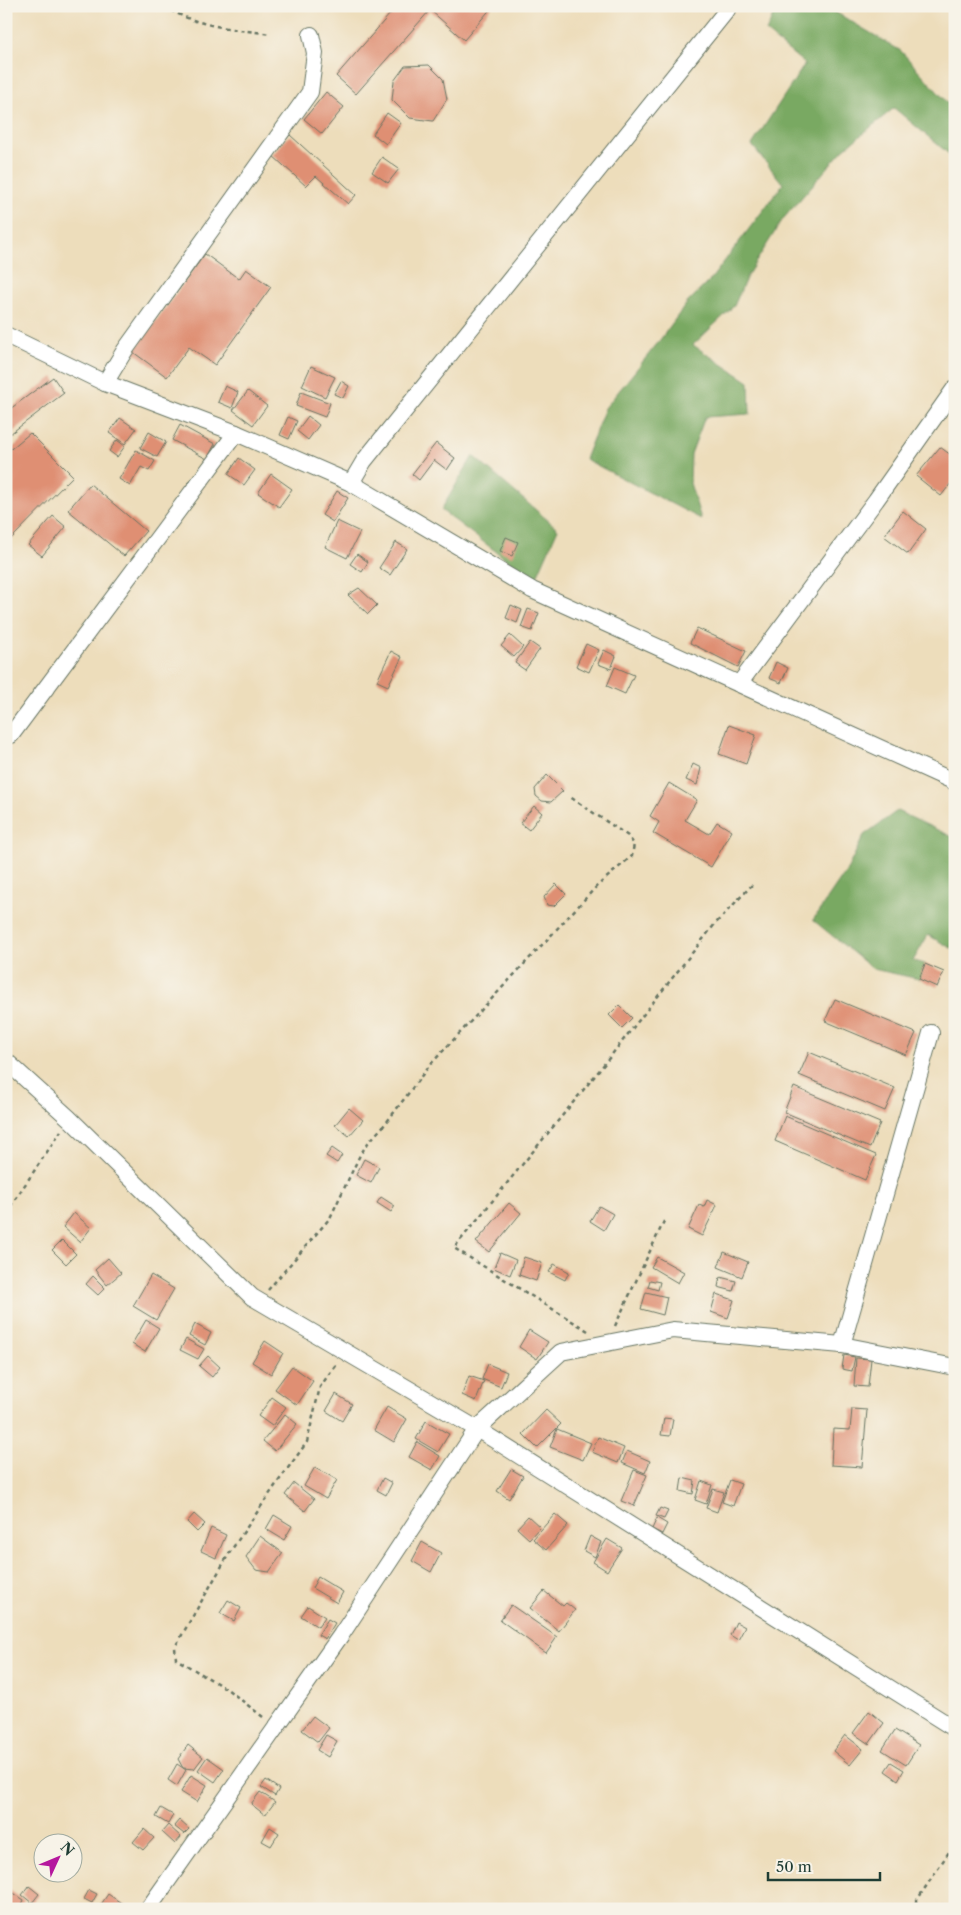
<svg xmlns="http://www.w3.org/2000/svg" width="961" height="1915" font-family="'Libre Caslon Text',serif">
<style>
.forest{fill:#79a962;stroke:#4c734b}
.building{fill:#df8f73}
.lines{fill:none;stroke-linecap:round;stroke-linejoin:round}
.minor-casing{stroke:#677563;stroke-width:18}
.path{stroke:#677563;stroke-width:2.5;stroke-dasharray:4 4;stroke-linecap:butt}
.minor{stroke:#fff;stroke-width:16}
</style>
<rect width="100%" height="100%" fill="#f7f3e8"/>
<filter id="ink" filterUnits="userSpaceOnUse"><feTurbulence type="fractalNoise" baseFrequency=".02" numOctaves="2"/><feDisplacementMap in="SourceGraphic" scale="10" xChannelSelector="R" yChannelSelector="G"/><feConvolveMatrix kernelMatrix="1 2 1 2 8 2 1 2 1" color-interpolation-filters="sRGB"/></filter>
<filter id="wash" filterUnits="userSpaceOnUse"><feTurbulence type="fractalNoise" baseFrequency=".0096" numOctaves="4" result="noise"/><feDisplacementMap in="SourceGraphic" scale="20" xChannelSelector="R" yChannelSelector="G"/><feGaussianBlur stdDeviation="1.12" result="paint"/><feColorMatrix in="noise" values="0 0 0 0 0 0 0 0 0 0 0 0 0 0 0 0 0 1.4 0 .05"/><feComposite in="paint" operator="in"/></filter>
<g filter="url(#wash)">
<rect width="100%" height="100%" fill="#edddbb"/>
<!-- forest -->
<g class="forest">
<polygon points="777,6 825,6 901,51 955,111 955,159 894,108 843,150 783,219 747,276 734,306 693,345 749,382 750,414 705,417 691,454 690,483 701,519 585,459 605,408 657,344 687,303 711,279 783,184 752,145 805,64 766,32"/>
<polygon points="473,456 558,529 535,581 441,510"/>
<polygon points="897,811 955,838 955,947 951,948 928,935 913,961 925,964 919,979 873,969 813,920 847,870 864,835"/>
</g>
<g id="blocks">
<!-- building -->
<g class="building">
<polygon points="397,6 493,6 464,40 430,10 356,94 336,76"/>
<polygon points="429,65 443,79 447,99 433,121 410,118 392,100 394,81 405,66"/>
<polygon points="326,92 344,107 322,134 304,119"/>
<polygon points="387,113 401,123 386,144 373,134"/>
<polygon points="290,135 356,195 348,204 316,176 306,186 272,155"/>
<polygon points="382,157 399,169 388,183 372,172"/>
<polygon points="205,254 239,279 246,269 271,287 215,365 189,347 167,377 133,352"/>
<polygon points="311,366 335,377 325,397 302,386"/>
<polygon points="53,377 64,393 6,437 6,412"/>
<polygon points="341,381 349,386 343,398 334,394"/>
<polygon points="225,386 238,392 232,408 218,402"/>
<polygon points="248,391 267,406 253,425 233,410"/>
<polygon points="301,392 330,403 325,417 296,406"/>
<polygon points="308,416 319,425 308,440 297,431"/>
<polygon points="288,417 297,421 289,439 280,435"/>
<polygon points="120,418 136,429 125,444 109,433"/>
<polygon points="180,425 215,444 207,459 172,440"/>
<polygon points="149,432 166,442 157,457 140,448"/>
<polygon points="30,433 73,476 6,544 6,453"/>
<polygon points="117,440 125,446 117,457 109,451"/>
<polygon points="436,443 455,458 447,470 434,460 419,480 412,474"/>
<polygon points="940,447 955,458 955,478 941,496 916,476"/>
<polygon points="136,450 155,461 149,471 141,467 130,486 119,479"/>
<polygon points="239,458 255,470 244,485 228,474"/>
<polygon points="271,474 292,489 279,507 258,493"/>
<polygon points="90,484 146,531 124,556 68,510"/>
<polygon points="337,491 348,498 333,522 322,515"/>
<polygon points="903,511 926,529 908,554 884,536"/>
<polygon points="53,516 66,527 42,556 28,545"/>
<polygon points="337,521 360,532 347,558 325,547"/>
<polygon points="506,537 518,542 512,556 500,551"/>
<polygon points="396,542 407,549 390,575 379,568"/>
<polygon points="357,554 368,562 362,572 350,564"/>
<polygon points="359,588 377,605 368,614 348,595"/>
<polygon points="511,605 522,610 517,623 506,618"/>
<polygon points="528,609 539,613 532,631 521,627"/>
<polygon points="697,628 746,651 738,667 690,643"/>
<polygon points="510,635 523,647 514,657 501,646"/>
<polygon points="530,642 540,649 525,670 515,663"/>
<polygon points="586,644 599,650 589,672 576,666"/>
<polygon points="604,650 616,656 611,669 598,664"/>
<polygon points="391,651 402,657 388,686 377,681"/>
<polygon points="776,662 788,668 781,683 769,678"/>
<polygon points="615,667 634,675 625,694 607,686"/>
<polygon points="729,725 756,735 746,764 719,754"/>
<polygon points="693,764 701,768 697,785 686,780"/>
<polygon points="547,775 563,791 551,802 542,801 536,796 535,789"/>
<polygon points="669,783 697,800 685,820 709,834 717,822 732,831 711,867 653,833 659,822 650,816"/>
<polygon points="534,806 542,813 529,830 520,823"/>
<polygon points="556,884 566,894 554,906 547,905 544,897"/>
<polygon points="925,964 944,972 937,987 919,979"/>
<polygon points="835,999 916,1033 906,1055 825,1021"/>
<polygon points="619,1005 632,1018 622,1028 609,1015"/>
<polygon points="809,1052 895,1088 885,1111 799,1075"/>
<polygon points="794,1087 880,1123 870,1148 784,1112"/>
<polygon points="349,1108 363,1120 349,1136 335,1125"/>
<polygon points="785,1116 876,1155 865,1180 775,1141"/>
<polygon points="332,1148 342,1155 337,1163 326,1156"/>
<polygon points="364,1159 379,1167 371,1183 356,1175"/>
<polygon points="381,1197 395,1206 391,1212 377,1203"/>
<polygon points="707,1200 717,1205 702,1236 688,1229 699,1205 704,1207"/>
<polygon points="509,1203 521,1213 489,1252 476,1242"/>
<polygon points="599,1206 613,1214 604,1230 590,1221"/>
<polygon points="74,1213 91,1228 80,1242 63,1227"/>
<polygon points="62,1240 76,1254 66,1264 52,1250"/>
<polygon points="724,1252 748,1262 742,1277 718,1267"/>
<polygon points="500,1253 516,1260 510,1275 494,1268"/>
<polygon points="524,1257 542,1263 536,1281 519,1275"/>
<polygon points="657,1257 684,1272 678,1283 651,1267"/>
<polygon points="108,1258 121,1273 107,1285 95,1270"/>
<polygon points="554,1264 569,1272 565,1280 549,1272"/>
<polygon points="151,1275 174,1289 156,1320 133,1306"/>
<polygon points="93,1276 105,1288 98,1295 86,1284"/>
<polygon points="720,1277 736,1281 733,1291 718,1287"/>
<polygon points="650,1280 660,1282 658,1290 648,1287"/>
<polygon points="646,1292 667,1297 663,1315 641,1309"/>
<polygon points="716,1294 734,1300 728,1318 711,1312"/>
<polygon points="146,1320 159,1328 145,1352 132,1344"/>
<polygon points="195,1324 211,1333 205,1345 189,1336"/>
<polygon points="529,1330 548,1342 537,1359 519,1347"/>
<polygon points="186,1339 204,1349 198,1359 180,1350"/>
<polygon points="265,1341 283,1353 271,1374 252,1362"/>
<polygon points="844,1355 855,1357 852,1371 842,1369"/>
<polygon points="208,1356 220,1367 212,1377 199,1366"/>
<polygon points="856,1358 871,1359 868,1387 854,1386"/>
<polygon points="488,1364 507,1372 501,1387 482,1379"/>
<polygon points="292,1366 313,1381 297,1405 275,1389"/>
<polygon points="469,1376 484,1381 476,1401 462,1395"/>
<polygon points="336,1394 352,1404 342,1421 326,1411"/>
<polygon points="272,1397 286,1407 272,1426 258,1416"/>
<polygon points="387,1407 407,1419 394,1442 374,1430"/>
<polygon points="852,1409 867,1410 862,1467 831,1465 833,1429 850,1430"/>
<polygon points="546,1410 561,1424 537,1448 523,1434"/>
<polygon points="285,1414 297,1424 275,1451 263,1441"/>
<polygon points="664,1418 673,1419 670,1436 661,1435"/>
<polygon points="426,1421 449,1434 438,1452 416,1439"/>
<polygon points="557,1429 591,1443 583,1460 550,1447"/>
<polygon points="598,1437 624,1448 618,1463 592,1452"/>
<polygon points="417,1442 440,1456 432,1470 409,1457"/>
<polygon points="627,1451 650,1461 645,1473 622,1463"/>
<polygon points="315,1467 337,1480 326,1499 304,1486"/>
<polygon points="511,1469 523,1476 509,1499 497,1491"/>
<polygon points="634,1470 647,1475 634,1506 621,1501"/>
<polygon points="383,1478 392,1483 386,1495 377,1490"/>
<polygon points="682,1478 695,1481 693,1494 680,1491"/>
<polygon points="730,1480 741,1484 733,1506 722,1502"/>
<polygon points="701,1481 712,1485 706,1504 695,1500"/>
<polygon points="294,1483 314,1499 305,1511 285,1495"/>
<polygon points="713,1489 724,1492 717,1512 706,1508"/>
<polygon points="660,1508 668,1511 664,1519 656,1516"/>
<polygon points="194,1514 205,1524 197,1532 187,1522"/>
<polygon points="555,1514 568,1525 546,1550 533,1539"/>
<polygon points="274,1515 292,1526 284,1540 266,1529"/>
<polygon points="528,1516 540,1527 529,1539 517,1528"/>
<polygon points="657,1518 667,1524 662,1534 652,1529"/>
<polygon points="211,1528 226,1535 216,1558 201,1551"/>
<polygon points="260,1536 283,1553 269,1572 256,1570 246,1557"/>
<polygon points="590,1536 601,1542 595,1557 584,1551"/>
<polygon points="607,1539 622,1548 607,1571 593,1562"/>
<polygon points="422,1542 441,1553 431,1572 412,1561"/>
<polygon points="318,1577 343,1592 337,1603 312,1588"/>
<polygon points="544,1591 563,1606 566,1603 575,1610 559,1631 530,1608"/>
<polygon points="228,1600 241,1608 234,1621 220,1613"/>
<polygon points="511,1605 557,1637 546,1653 500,1620"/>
<polygon points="308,1606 325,1617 318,1627 301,1616"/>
<polygon points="328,1619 335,1623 325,1639 318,1635"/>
<polygon points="736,1622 745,1627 738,1640 730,1635"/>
<polygon points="869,1711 884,1723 869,1744 853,1733"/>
<polygon points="313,1716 329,1728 318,1742 302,1730"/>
<polygon points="895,1730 919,1745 906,1765 882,1750"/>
<polygon points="326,1735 337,1741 328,1757 317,1750"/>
<polygon points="845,1735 863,1749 850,1765 833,1751"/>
<polygon points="188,1745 203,1757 194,1769 183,1768 178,1759"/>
<polygon points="207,1757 224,1769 215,1782 198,1770"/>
<polygon points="891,1762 904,1770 898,1780 885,1771"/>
<polygon points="177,1764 186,1770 177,1786 168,1780"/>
<polygon points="191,1775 207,1785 197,1802 181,1792"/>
<polygon points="266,1780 279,1789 275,1796 261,1787"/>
<polygon points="260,1792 275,1802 265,1815 251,1804"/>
<polygon points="161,1808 173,1815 168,1824 156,1817"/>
<polygon points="179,1820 189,1829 184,1834 174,1826"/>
<polygon points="168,1825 181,1837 175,1844 162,1832"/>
<polygon points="270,1827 279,1833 271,1846 262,1841"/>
<polygon points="144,1829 154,1838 143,1850 133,1842"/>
<polygon points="29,1886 39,1894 32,1903 22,1895"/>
<polygon points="9,1890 24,1900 20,1909 6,1909 6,1893"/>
<polygon points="89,1890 97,1894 92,1903 84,1899"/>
<polygon points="108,1894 127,1907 126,1909 98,1909"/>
</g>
</g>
</g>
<g filter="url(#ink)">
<use href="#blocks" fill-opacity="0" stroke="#677563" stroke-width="1"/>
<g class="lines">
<defs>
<g id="minor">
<polyline points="6,335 105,383 236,433 351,483 532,590 955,782"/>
<polyline points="105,383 125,350 310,92 315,53 311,35"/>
<polyline points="351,483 364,461 727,10"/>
<polyline points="739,684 876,500 955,388"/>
<polyline points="11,735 236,433"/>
<polyline points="6,1061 69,1118 252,1297 477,1429 955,1729"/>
<polyline points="842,1345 931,1033"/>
<polyline points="148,1909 341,1635 477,1429 561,1352 673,1330 842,1345 955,1367"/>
</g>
</defs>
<!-- minor casing -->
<use href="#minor" class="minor-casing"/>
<!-- path -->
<g class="path">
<path d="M 164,6 C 195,27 235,29 270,34"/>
<polyline points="6,1213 61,1131"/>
<polyline points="268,1290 330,1218 360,1155 368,1143 386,1123 429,1066 597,886 632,856 634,844 628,836 570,797"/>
<polyline points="615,1326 665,1219"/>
<polyline points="588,1331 454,1248 598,1072 715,924 752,885"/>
<polyline points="263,1717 227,1689 176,1659 175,1647 230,1552 275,1486 307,1442 320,1387 337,1363"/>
<polyline points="911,1909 955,1843"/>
</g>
<!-- minor -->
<use href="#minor" class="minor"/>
</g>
</g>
<!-- margin -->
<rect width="961" height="1915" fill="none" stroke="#f7f3e8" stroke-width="25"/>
<!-- north arrow -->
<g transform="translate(58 1858) rotate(46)"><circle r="24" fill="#f7f3e8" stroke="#a1aaa0"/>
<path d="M0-4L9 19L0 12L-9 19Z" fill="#b5179e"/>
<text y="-8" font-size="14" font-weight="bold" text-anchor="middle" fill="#1f3d34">N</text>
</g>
<!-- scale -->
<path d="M768 1872v8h112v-8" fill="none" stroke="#1f3d34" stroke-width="2.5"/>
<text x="776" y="1872" font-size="15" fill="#1f3d34" stroke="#f7f3e8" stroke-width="4" paint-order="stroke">50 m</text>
</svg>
